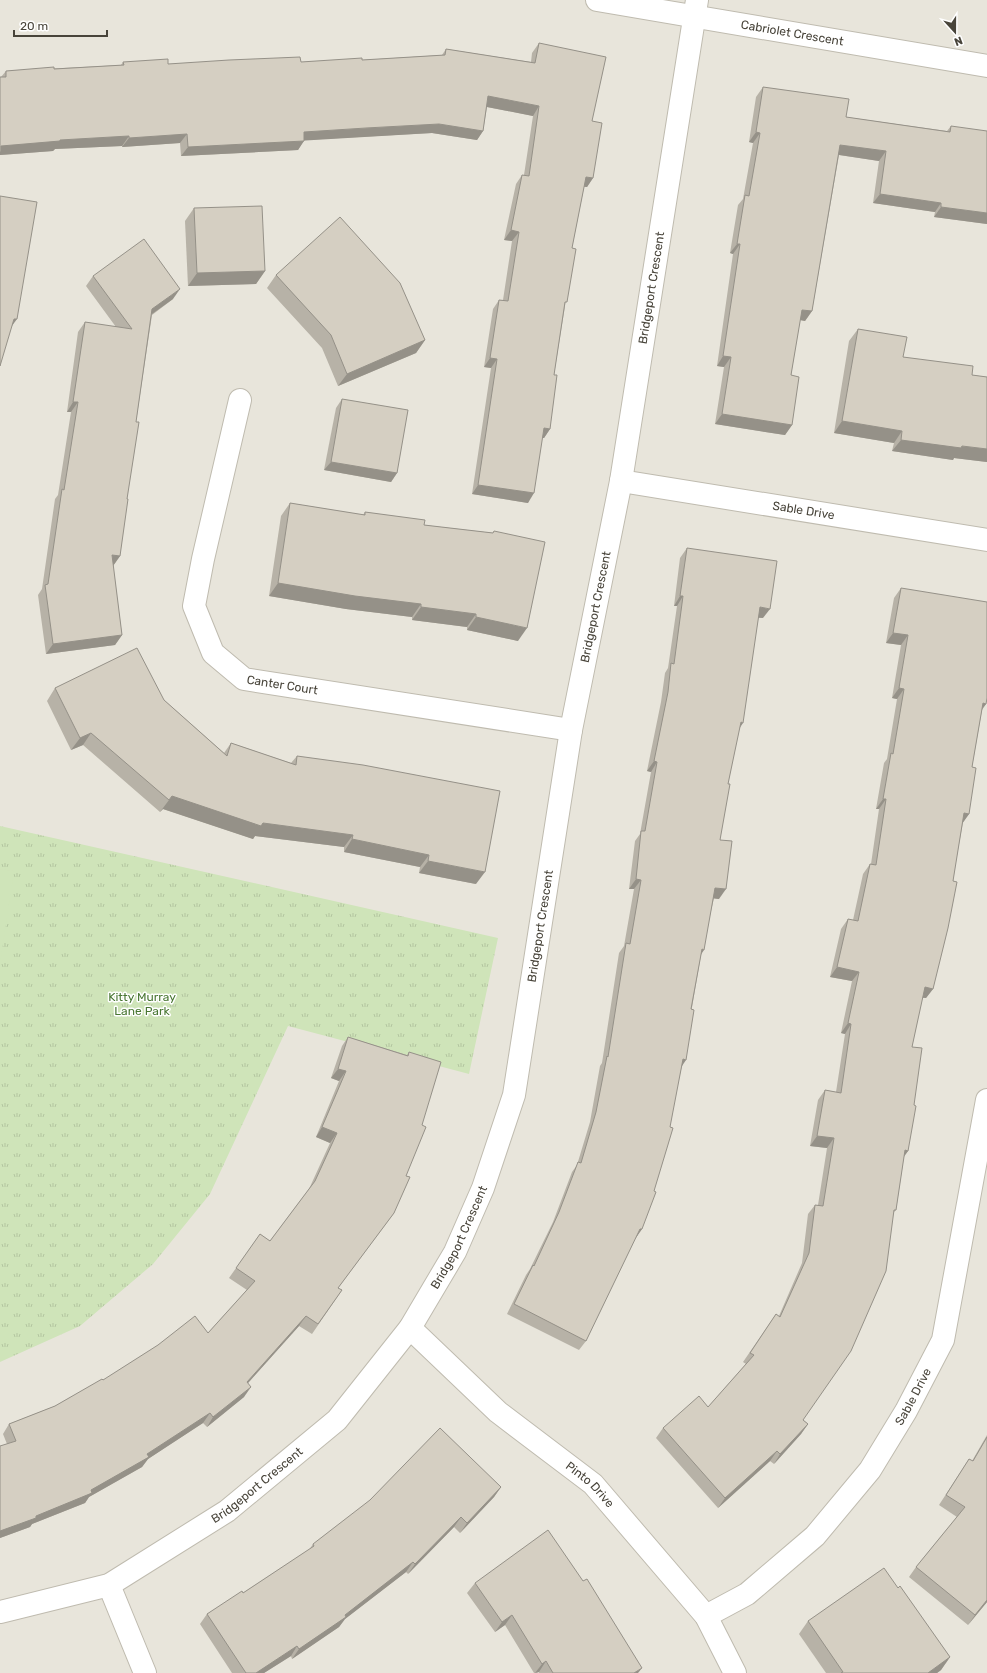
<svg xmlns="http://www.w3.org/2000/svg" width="987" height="1673" font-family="Rubik,sans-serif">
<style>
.residential{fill:#e8e5db}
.park{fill:url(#park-tufts)}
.pitch{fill:#cfe4b9}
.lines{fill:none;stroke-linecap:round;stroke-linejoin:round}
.street-casing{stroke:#bfbbaf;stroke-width:24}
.street{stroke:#fff;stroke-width:22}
.wall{fill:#b7b2a7}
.shaded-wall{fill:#959188}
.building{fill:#d5cfc2;stroke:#959188}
.labels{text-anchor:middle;stroke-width:3;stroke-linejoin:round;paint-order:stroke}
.street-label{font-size:12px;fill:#48443a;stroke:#fff}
.park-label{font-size:12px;fill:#487632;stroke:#fff}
</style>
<defs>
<pattern id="park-tufts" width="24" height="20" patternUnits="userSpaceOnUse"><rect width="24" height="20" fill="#cfe4b9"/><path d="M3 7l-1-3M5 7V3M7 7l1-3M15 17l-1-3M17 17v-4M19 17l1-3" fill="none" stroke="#b3c5a0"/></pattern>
</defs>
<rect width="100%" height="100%" fill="#f5f2ec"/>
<!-- residential -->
<rect class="residential" x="0" y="0" width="987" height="1673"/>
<!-- park -->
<polygon class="park" points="0,826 498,938 469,1074 288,1026 210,1194 153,1264 80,1326 0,1362"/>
<!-- pitch -->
<polygon class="pitch" points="0,869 14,871 0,964"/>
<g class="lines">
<defs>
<g id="street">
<path id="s1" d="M 597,0 L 987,66"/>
<path id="s2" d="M 240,400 L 203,559 L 194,606 L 213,653 L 244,679 L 571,730"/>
<path id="s3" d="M 621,481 L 987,540"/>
<path id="s4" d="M 410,1328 L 498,1412 L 593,1484 L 706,1616 L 735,1673"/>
<polyline points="109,1585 145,1673"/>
<path id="s5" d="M 0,1612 L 109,1585 L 227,1511 L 337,1420 L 410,1328 L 455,1252 L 483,1188 L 514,1095 L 571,730 L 621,481 L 697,0"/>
<path id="s6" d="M 706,1616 L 747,1594 L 815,1536 L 870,1470 L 906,1411 L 943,1340 L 987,1100"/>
</g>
</defs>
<!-- street casing -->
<use href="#street" class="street-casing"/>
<!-- street -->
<use href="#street" class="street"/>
</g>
<!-- wall -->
<g class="wall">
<polygon points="539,43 592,121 593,178 587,187 584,187 572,248 565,306 554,375 550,429 544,438 542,438 528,503 472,494 491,368 484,367 493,309 499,300 503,300 512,241 504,240 516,184 522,175 524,175 533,116 487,107 483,131 477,140 432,133 304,140 298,150 181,156 180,143 122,147 122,146 55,149 53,151 0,155 0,77 1,77 6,71 121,65 123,62 168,64 301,62 362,60 442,55 446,49 531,62 532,53"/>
<polygon points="763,87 846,117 947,131 951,126 987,224 934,217 935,212 873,203 879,161 839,155 812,311 805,321 800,320 791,375 792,425 785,435 715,424 724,367 717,366 733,254 730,253 738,205 743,199 753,143 749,142 756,97"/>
<polygon points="194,208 265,271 256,284 188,286 185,221"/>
<polygon points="276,275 425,340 416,353 338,386 322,348 267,288"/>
<polygon points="93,276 173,299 152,315 136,422 120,556 113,566 122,635 115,645 46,654 38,595 42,589 55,499 58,495 71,412 67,412 78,332 85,322 116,327 86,286"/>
<polygon points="858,329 903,357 972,375 987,377 987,462 954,458 953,460 892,451 894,443 834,433 849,341"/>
<polygon points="342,399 397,473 391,482 324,470 336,408"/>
<polygon points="290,503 363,515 365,512 424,525 493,533 494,531 518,641 467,630 467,627 412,620 412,617 346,609 269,596 281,516"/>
<polygon points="687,548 763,618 758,618 739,728 728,784 720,840 719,899 714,898 701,955 682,1066 642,1229 635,1239 586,1341 579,1350 507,1314 526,1275 530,1269 553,1222 572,1172 577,1165 590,1122 600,1066 602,1063 619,953 624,946 634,889 629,889 635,841 640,834 651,772 647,771 661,702 665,673 668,668 677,606 674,606 680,558"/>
<polygon points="901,588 986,704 982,710 972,767 969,814 963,822 933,989 926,998 922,998 912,1047 914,1105 908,1151 904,1156 896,1210 893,1213 803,1420 808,1424 801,1434 774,1464 770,1461 718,1508 656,1438 663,1428 708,1407 746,1364 743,1362 776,1314 779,1316 802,1263 808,1214 815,1205 818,1205 827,1148 810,1146 818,1100 825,1090 836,1092 845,1034 841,1033 852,981 830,977 841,929 848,919 853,920 863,874 870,864 871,864 879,809 876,809 884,763 887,759 897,699 892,698 901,645 886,643 894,598"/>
<polygon points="55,688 164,700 224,753 231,743 291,763 297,756 476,884 419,873 420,867 344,852 344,847 255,836 253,839 163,809 160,812 83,745 71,750 47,701"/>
<polygon points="348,1037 407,1055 409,1052 406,1176 394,1213 338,1288 342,1290 312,1334 299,1326 248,1383 244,1397 207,1427 203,1423 148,1459 142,1467 89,1497 85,1503 32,1524 30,1527 0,1538 0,1446 7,1444 3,1434 9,1424 55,1406 103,1380 208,1333 247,1290 229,1278 260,1234 270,1241 309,1189 330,1143 316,1137 339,1081 331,1078 342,1046"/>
<polygon points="987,1435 987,1602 968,1625 909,1577 916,1567 957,1517 939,1505 969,1459 972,1461"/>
<polygon points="501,1487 494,1497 460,1533 454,1527 408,1574 406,1572 345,1619 339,1627 292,1659 291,1656 264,1673 232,1673 200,1624 207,1614 243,1593 309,1550 313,1544"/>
<polygon points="475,1583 638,1673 539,1673 539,1672 536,1673 534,1673 505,1625 495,1632 467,1593"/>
<polygon points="898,1588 950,1657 941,1670 937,1673 826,1673 799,1634 808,1621"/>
</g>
<!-- shaded-wall -->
<g class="shaded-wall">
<polygon points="488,96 539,106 533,116 482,106"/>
<polygon points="439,124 483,131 477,140 432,133 297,141 304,132"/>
<polygon points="756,132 760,133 753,143 749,142"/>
<polygon points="187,134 180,143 122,147 129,138"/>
<polygon points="129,136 122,146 55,149 53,151 0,155 0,147 1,146 60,140"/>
<polygon points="304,141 298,150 181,156 188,147"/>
<polygon points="840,145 886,151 879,161 833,154"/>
<polygon points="586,177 593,178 587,187 579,186"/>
<polygon points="880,194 941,203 935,212 873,203"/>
<polygon points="941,207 987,213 987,224 934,217"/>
<polygon points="511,230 519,232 512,241 504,240"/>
<polygon points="737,244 740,244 733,254 730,253"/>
<polygon points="265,271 256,284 188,286 197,273"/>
<polygon points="180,289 173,299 145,319 152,309"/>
<polygon points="802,310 812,311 805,321 795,319"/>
<polygon points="14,319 17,319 9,330"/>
<polygon points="425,340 416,353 338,386 347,374"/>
<polygon points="723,356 731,357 724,367 717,366"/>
<polygon points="490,358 497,359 491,368 484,367"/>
<polygon points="73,402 78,402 71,412 67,412"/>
<polygon points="722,414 792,425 785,435 715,424"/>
<polygon points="842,421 902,431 894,443 834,433"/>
<polygon points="544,428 550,429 544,438 537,438"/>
<polygon points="901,440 987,449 987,462 954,458 953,460 892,451"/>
<polygon points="331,462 397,473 391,482 324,470"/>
<polygon points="478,485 534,493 528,503 472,494"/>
<polygon points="112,555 120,556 113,566"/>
<polygon points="278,583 421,604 412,617 346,609 269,596"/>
<polygon points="680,596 683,596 677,606 674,606"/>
<polygon points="421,607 476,614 467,627 412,620"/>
<polygon points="760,607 770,609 763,618 753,617"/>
<polygon points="476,617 527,628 518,641 467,630"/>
<polygon points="893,633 908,635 901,645 886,643"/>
<polygon points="122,635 115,645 46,654 53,644"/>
<polygon points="899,688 904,689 897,699 892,698"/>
<polygon points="983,703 986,704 979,713"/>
<polygon points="741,722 743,723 737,732"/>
<polygon points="91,733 83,745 71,750 80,738"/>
<polygon points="654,761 657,762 651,772 647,771"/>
<polygon points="172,796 263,823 353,835 344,847 255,836 253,839 163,809 160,812"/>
<polygon points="883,799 886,799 879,809 876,809"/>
<polygon points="964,813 969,814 962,824"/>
<polygon points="352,839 429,855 420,867 344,852"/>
<polygon points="428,861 485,872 476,884 419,873"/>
<polygon points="636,879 641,880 634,889 629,889"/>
<polygon points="715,888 726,889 719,899 709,898"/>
<polygon points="702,949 704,950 698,959"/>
<polygon points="837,967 859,972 852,981 830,977"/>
<polygon points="925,987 933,989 926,998 918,997"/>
<polygon points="848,1023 851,1024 845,1034 841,1033"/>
<polygon points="683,1059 686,1060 680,1069"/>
<polygon points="338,1069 346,1071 339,1081 331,1078"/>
<polygon points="322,1127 337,1133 330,1143 316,1137"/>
<polygon points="817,1136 834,1138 827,1148 810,1146"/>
<polygon points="905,1150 908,1151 901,1161"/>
<polygon points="640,1229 642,1229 635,1239"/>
<polygon points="306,1316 299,1326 240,1392 247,1382"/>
<polygon points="251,1387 244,1397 207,1427 213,1417"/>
<polygon points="210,1413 203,1423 148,1459 142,1467 89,1497 85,1503 32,1524 30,1527 0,1538 0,1531 36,1516 147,1454"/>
<polygon points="808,1424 801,1434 774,1464 780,1454"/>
<polygon points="777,1451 770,1461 718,1508 725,1498"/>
<polygon points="501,1487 494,1497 460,1533 467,1523"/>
<polygon points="461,1517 454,1527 408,1574 415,1564"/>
<polygon points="413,1562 406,1572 345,1619 339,1627 292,1659 299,1649"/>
<polygon points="987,1600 987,1602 968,1625 975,1615"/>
<polygon points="512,1615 505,1625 495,1632 502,1622"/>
<polygon points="297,1646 291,1656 264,1673 256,1673"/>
<polygon points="950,1657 941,1670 937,1673 928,1673"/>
<polygon points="546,1661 539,1672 535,1673 542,1664"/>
<polygon points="642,1668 638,1673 634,1673"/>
</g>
<!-- building -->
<g class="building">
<polygon points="539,43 606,57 592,121 602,123 593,178 586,177 572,248 576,249 567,302 565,302 554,375 557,375 550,429 544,428 534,493 478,485 497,359 490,358 499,300 508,301 519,232 511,230 522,175 529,176 539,106 488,96 483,131 439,124 366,128 304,132 304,141 188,147 187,134 129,138 129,136 60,140 60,141 1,146 1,152 0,152 0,77 6,77 6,71 54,67 54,69 124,65 123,62 168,59 168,64 229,60 300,57 301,62 362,58 362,60 445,55 446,49 535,63"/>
<polygon points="763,87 849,99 846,117 950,132 951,126 987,131 987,213 941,207 941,203 880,194 886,151 840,145 812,311 802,310 791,375 799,377 792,425 722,414 731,357 723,356 740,244 737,244 745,195 749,196 760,133 756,132"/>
<polygon points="0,196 37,202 17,319 14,319 0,366"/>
<polygon points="262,206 265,271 197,273 194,208"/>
<polygon points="340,217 400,283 425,340 347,374 331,335 276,275"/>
<polygon points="144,239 180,289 152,309 136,422 139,422 127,499 128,499 120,556 112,555 122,635 53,644 45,585 48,584 62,489 64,490 78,402 73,402 85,322 132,329 93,276"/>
<polygon points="858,329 907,337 903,357 973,366 972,375 987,377 987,449 962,446 961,448 901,440 902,431 842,421"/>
<polygon points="342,399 408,410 397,473 331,462"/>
<polygon points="290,503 365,515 365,512 425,520 424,525 493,533 494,531 545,542 527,628 476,617 476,614 421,607 421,604 355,596 278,583"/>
<polygon points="687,548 777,561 770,609 760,607 743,723 741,722 728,784 730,784 720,840 732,841 726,889 715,888 704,950 702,949 691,1009 694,1010 686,1060 683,1059 670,1127 673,1128 654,1191 656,1192 642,1229 640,1229 586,1341 514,1304 533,1265 534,1266 559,1212 578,1162 581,1163 596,1112 607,1056 608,1057 626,943 630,944 641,880 636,879 641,831 645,831 657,762 654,761 668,692 671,663 674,664 683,596 680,596"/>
<polygon points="901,588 987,602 987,698 986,704 983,703 972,767 976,768 969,814 964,813 953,881 957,882 948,928 933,989 925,987 912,1047 922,1048 914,1105 916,1106 908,1151 905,1150 896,1210 894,1210 886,1271 851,1351 803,1420 808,1424 780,1454 777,1451 725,1498 663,1428 699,1396 708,1407 754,1355 750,1353 776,1314 780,1317 809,1253 815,1205 823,1206 834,1138 817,1136 825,1090 841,1093 851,1024 848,1023 859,972 837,967 848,919 858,921 870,864 876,865 886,799 883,799 891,753 893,754 904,689 899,688 908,635 893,633"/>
<polygon points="137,648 164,700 227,756 231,743 296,765 297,756 363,765 500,791 485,872 428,861 429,855 352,839 353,835 263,823 261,826 172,796 169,800 91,733 80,738 55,688"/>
<polygon points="348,1037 408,1056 409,1052 441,1062 422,1125 426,1127 406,1176 410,1177 394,1213 338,1288 342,1290 318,1324 306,1316 247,1382 251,1387 213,1417 210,1413 147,1454 149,1457 91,1490 92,1493 36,1516 36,1518 0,1531 0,1446 16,1441 9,1424 55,1406 102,1379 103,1380 158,1345 195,1316 208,1333 255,1281 236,1268 260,1234 270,1241 315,1181 337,1133 322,1127 346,1071 338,1069"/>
<polygon points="440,1428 501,1487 467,1523 461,1517 415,1564 413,1562 345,1615 346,1617 299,1649 297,1646 256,1673 246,1673 207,1614 242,1591 243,1593 314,1546 313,1544 370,1500"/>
<polygon points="987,1437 987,1600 975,1615 916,1567 965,1507 946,1495 969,1459 973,1461"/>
<polygon points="548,1530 583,1581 587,1579 642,1668 634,1673 553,1673 546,1661 542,1664 512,1615 502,1622 475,1583"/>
<polygon points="884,1568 898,1588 900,1586 950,1657 928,1673 841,1673 843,1672 808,1621"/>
</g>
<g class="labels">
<!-- street labels -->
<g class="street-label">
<text dy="4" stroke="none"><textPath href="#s1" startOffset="198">Cabriolet Crescent</textPath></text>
<text dy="4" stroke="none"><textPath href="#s5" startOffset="1587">Bridgeport Crescent</textPath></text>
<text dy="4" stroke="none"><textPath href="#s3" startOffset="185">Sable Drive</textPath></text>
<text dy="4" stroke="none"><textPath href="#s5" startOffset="1263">Bridgeport Crescent</textPath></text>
<text dy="4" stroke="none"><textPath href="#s2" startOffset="341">Canter Court</textPath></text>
<text dy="4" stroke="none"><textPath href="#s5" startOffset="939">Bridgeport Crescent</textPath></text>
<text dy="4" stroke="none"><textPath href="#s5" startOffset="615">Bridgeport Crescent</textPath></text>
<text dy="4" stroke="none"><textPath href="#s6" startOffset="307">Sable Drive</textPath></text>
<text dy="4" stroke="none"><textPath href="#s5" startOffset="291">Bridgeport Crescent</textPath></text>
<text dy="4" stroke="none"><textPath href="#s4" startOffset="239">Pinto Drive</textPath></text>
</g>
<!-- park labels -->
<g class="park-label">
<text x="142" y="1001">Kitty Murray<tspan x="142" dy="14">Lane Park</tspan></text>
</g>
</g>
<!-- north arrow -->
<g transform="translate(955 32) rotate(159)" stroke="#ffffff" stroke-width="3" paint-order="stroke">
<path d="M0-3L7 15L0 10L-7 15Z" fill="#48443a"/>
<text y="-6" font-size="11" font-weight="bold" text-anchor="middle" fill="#48443a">N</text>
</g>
<!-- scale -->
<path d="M14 30v6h93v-6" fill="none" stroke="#48443a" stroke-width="2"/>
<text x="20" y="30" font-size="12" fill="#48443a" stroke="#ffffff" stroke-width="3" paint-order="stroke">20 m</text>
</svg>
